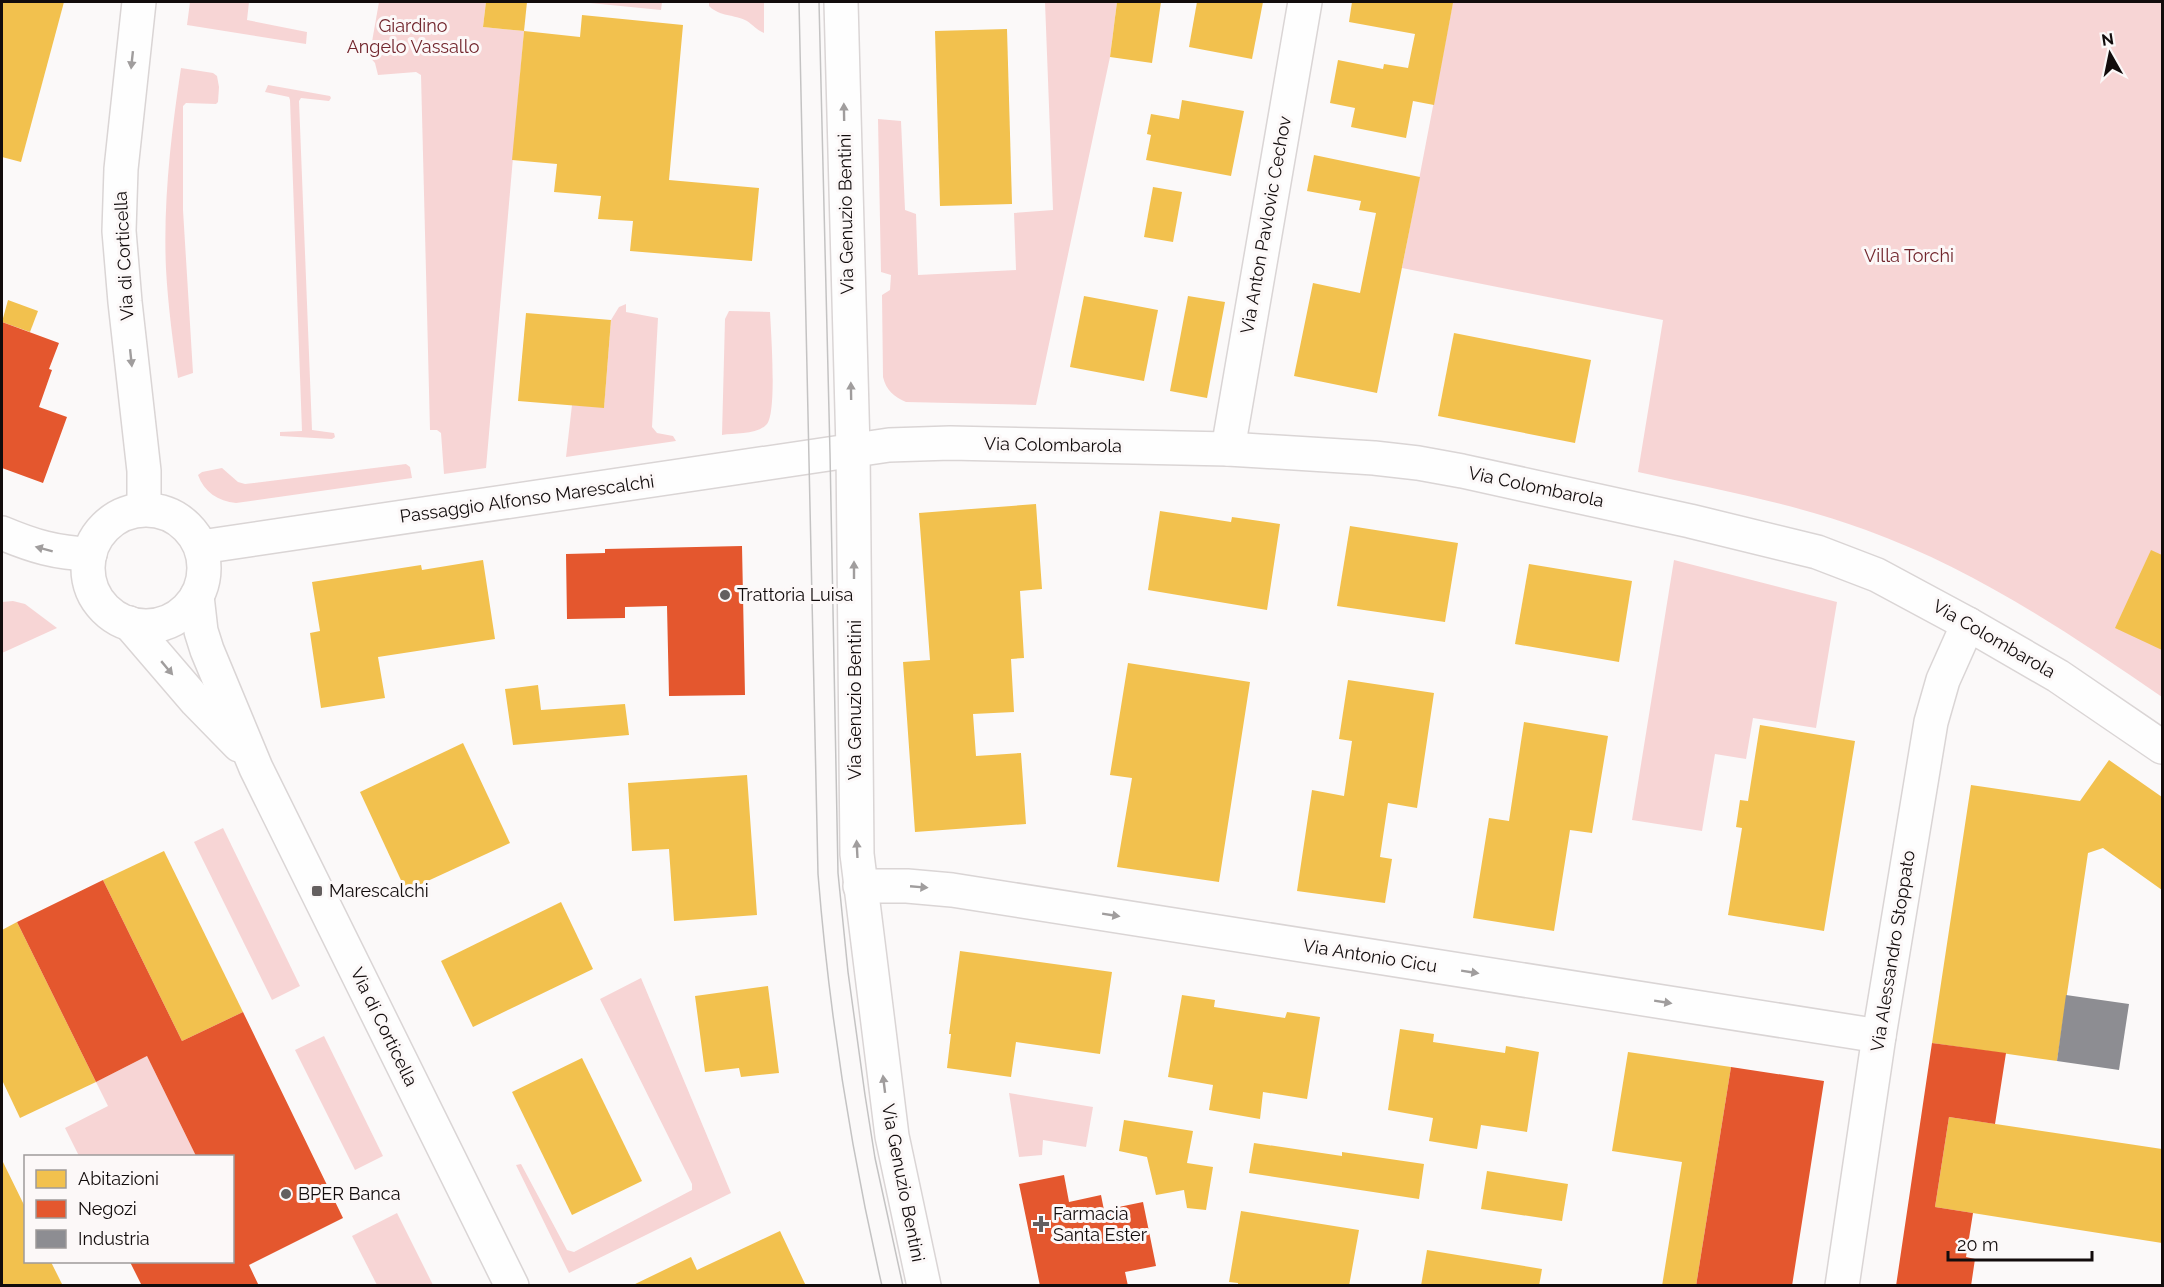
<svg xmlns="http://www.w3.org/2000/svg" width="2164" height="1287" font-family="Raleway,sans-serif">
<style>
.green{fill:#f7d5d5}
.homes{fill:#f2c14e}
.shops{fill:#e4572e}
.industry{fill:#8d8d92}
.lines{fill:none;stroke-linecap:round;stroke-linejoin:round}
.minor-casing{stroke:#dad5d5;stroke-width:36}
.tertiary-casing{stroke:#dad5d5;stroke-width:36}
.minor{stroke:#fefefe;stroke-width:33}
.tertiary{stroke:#fefefe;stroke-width:33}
.tram{stroke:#c4c3c3;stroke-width:1.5}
.oneway{fill:#a09d9d}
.poi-dot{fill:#645f5f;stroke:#fcf8f8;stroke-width:2}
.labels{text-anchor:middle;stroke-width:6;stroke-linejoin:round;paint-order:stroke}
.park-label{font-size:18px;fill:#72262d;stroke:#fcf8f8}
.street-label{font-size:18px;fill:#120c0c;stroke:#fcf8f8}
.poi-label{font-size:18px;fill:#120c0c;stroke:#fcf8f8;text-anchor:start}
</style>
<rect width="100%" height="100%" fill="#fbf9f9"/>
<!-- green -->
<g class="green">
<polygon points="190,2 249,2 247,20 307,32 306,44 187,25"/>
<polygon points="379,2 486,2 483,27 524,31 486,468 444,474 441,433 437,430 430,430 421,75 416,72 378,75 375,63 367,54 370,53"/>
<polygon points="580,2 662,2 661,10"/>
<path d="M 709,2 L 764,2 L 764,33 C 757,30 753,25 747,21 C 734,14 720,17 709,6 Z"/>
<path d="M 1045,2 L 1117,2 L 1110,57 L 1036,405 L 906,402 C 894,397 886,390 883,377 L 882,295 L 890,290 L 891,275 L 881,272 L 878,119 L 901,121 L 905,210 L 916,214 L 918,275 L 1016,270 L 1014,213 L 1053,210 Z"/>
<path d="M 1453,2 L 2162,2 L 2162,697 C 2069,633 1974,569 1866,530 C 1793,503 1714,489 1638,472 L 1663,320 L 1402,268 Z"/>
<path d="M 181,68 L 213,73 L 217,76 L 219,87 L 218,102 L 216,104 L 186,103 L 183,106 L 183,210 L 193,373 L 178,378 C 173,342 168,306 166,269 C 163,203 171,134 181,68 Z"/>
<polygon points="268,85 330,96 331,98 329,101 301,98 299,101 312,430 334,433 335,437 332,439 280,436 280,432 302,431 290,100 289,97 265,92"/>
<polygon points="626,304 626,312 658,318 652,427 657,433 673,436 676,441 566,457 572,405 604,407 611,320 619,307"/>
<path d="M 729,311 L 770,312 C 771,331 777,412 767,424 C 758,435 735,433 722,435 L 725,319 Z"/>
<path d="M 406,464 L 410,467 L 412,478 L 236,503 C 218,501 204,492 198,475 L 202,472 L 222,468 L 238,482 L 245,484 Z"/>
<polygon points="1674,560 1837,602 1816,728 1753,718 1746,759 1715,754 1702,831 1632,820"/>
<polygon points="13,601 25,604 57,628 2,653 2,602"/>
<polygon points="223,828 300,986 272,1000 194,842"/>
<polygon points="641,978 731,1193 569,1273 516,1165 521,1164 567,1250 574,1252 692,1190 692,1184 600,999"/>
<polygon points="324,1036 383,1156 355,1170 295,1050"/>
<polygon points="147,1056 196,1156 79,1156 65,1128 108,1106 96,1082"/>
<polygon points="1009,1093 1093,1107 1086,1147 1043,1140 1042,1155 1019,1157"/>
<polygon points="397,1213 433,1285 377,1285 352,1236"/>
</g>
<!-- homes -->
<g class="homes">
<polygon points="2,2 64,2 21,162 2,157"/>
<polygon points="486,2 527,2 524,31 483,27"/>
<polygon points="1117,2 1161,2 1152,63 1110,57"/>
<polygon points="1197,2 1263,2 1252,59 1189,47"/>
<polygon points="1352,2 1443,2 1453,3 1434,105 1413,101 1406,138 1351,127 1355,108 1330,103 1338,60 1383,69 1384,64 1408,68 1415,34 1349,22"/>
<polygon points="582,15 683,25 669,180 759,188 752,261 630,251 633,221 598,219 601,196 554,192 557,164 512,160 524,31 580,37"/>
<polygon points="1007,29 1012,204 940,206 935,31"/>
<polygon points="1182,100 1244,111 1231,176 1146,160 1151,135 1147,134 1151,114 1179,119"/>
<polygon points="1314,155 1420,177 1377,393 1294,376 1313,283 1360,293 1376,213 1359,210 1361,201 1307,191"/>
<polygon points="1153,187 1182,192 1173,242 1144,237"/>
<polygon points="1084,296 1158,310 1144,381 1070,367"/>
<polygon points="1188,296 1225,302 1207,398 1170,391"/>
<polygon points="8,300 38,311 30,332 2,322"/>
<polygon points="526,313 611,320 604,408 518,401"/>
<polygon points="1454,333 1591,360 1575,443 1438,416"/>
<polygon points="1036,504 1042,589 1020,591 1024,658 1011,659 1014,712 973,714 976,756 1021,753 1026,824 915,832 903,662 930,660 919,513"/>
<polygon points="1160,511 1231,522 1232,517 1280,524 1267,610 1148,590"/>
<polygon points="1350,526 1458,543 1445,622 1337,606"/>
<polygon points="2151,550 2162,555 2162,650 2115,628"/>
<polygon points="483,560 495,639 378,657 385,698 321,708 310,633 320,631 312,582 421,565 422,570"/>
<polygon points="1529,564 1632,581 1619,662 1515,644"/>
<polygon points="1128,663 1250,682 1219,882 1117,867 1132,778 1110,775"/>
<polygon points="1348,680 1434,693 1417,808 1388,803 1380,857 1392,859 1385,903 1297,891 1312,790 1344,796 1352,741 1339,739"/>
<polygon points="538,685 541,710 625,704 629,735 513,745 505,689"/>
<polygon points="1524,722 1608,736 1592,833 1570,830 1554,931 1473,918 1489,818 1509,821"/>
<polygon points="1760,725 1855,741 1824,931 1728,915 1742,828 1736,827 1740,800 1748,801"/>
<polygon points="463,743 510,843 406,891 360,792"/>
<polygon points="2109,760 2162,797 2162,890 2103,848 2088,853 2057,1061 1932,1043 1971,785 2080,801"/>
<polygon points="747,775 757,915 674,921 669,849 632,851 628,783"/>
<polygon points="164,851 243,1012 182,1041 103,880"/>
<polygon points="561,902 593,969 473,1027 441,961"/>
<polygon points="17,922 96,1082 20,1118 2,1080 2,930"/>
<polygon points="960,951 1112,972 1100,1054 1016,1042 1011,1077 947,1068 951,1034 949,1034"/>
<polygon points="768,986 779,1073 741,1077 739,1068 705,1072 695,996"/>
<polygon points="1182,995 1215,1000 1214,1007 1285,1018 1287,1012 1320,1017 1307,1099 1263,1092 1260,1119 1209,1110 1213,1085 1168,1077"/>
<polygon points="1400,1029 1434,1034 1433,1042 1505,1053 1506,1046 1539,1052 1527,1132 1481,1125 1477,1149 1429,1141 1433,1118 1388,1110"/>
<polygon points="1628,1052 1731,1067 1696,1286 1662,1286 1682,1162 1612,1151"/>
<polygon points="582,1058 642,1181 572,1215 512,1092"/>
<polygon points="1949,1117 2162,1149 2162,1243 1935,1207"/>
<polygon points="1124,1120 1193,1131 1187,1163 1213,1167 1206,1210 1187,1208 1184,1190 1156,1195 1147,1157 1119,1151"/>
<polygon points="1254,1143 1342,1156 1342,1152 1424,1164 1419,1199 1249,1173"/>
<polygon points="2,1160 26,1209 26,1262 51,1262 63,1286 2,1286"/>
<polygon points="1487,1171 1568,1184 1562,1221 1481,1209"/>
<polygon points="1241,1211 1359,1230 1349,1286 1238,1286 1238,1283 1229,1282"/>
<polygon points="780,1231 806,1286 631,1286 691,1257 697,1270"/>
<polygon points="1427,1250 1542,1269 1539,1286 1421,1286"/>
</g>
<!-- shops -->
<g class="shops">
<polygon points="2,322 59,343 49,369 52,370 39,407 67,417 43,483 2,468"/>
<polygon points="742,546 745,695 669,696 667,606 625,607 625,618 567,619 566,554 605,553 605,549"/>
<polygon points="103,880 182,1041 243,1012 343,1218 249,1265 259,1286 142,1286 130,1262 232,1262 232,1156 196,1156 147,1056 96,1082 17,922"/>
<polygon points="1932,1043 2006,1053 1995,1124 1949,1117 1935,1207 1973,1213 1966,1257 1975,1259 1971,1286 1896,1286"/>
<polygon points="1731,1067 1824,1081 1792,1286 1696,1286"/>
<polygon points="1064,1175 1069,1202 1101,1195 1104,1210 1143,1202 1156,1266 1125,1272 1128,1286 1040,1286 1019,1184"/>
</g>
<!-- industry -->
<polygon class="industry" points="2066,995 2129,1004 2119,1070 2057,1061"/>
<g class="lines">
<defs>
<g id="minor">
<polyline points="139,2 121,169 119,231 125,302 144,471 144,509"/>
<polyline points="1228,449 1305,2"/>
<circle cx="146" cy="568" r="58"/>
<path d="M 2,533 C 33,546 56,553 90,554"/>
<polyline points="201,547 889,445 950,443 1228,449 1374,458 1418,463 1462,471 1690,521 1817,552 1877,575 1968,624 2058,676 2162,747"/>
<polyline points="197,596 201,631 207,650 256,768 512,1286"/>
<polyline points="129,623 196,701 239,745"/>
<polyline points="860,886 907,886 952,890 1879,1036"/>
<polyline points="1842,1286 1879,1036 1931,722 1943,680 1968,624"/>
</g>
<polyline id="tertiary" points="841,2 853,449 857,854 892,1136 924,1286"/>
</defs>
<!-- minor casing -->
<use href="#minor" class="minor-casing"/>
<!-- tertiary casing -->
<use href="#tertiary" class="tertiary-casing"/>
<!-- minor -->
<use href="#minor" class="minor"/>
<!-- tertiary -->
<use href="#tertiary" class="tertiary"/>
<!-- tram -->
<g class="tram">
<path d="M 799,2 L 818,874 C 829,1012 851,1151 882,1286"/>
<polyline points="819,2 830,453 838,873 848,972 865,1095 875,1158 903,1286"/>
</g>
</g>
<!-- one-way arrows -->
<defs><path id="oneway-solid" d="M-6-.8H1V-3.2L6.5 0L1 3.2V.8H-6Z" transform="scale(1.5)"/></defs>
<g class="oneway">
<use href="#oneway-solid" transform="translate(132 60) rotate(96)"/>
<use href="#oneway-solid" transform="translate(844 112) rotate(-91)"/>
<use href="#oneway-solid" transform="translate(131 358) rotate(84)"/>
<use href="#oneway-solid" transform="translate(851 391) rotate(-91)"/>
<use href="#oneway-solid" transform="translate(44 549) rotate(-165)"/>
<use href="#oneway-solid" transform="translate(854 570) rotate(-90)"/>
<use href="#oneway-solid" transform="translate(167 668) rotate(50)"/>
<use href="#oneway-solid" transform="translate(857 849) rotate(-93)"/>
<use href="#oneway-solid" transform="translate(919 887) rotate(5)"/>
<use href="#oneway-solid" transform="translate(1111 915) rotate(9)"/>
<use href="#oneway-solid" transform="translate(1470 972) rotate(9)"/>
<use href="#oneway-solid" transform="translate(1663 1002) rotate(9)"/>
<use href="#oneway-solid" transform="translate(884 1084) rotate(-97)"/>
</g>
<!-- markers -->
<g class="poi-dot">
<circle cx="725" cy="595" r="6"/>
<rect x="311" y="885" width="12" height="12" rx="3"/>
<circle cx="286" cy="1194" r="6"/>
<path d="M1038 1215h6v6h6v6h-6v6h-6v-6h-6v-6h6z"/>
</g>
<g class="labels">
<!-- park labels -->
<g class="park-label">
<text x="413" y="32">Giardino<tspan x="413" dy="21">Angelo Vassallo</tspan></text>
<text x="1909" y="262">Villa Torchi</text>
</g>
<!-- street labels -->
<g class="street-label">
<text transform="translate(846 214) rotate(-91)" y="6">Via Genuzio Bentini</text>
<text transform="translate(1266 225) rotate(-80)" y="6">Via Anton Pavlovic Cechov</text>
<text transform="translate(124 256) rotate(-93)" y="6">Via di Corticella</text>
<text transform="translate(1053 445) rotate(1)" y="6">Via Colombarola</text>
<text transform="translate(1536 487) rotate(12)" y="6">Via Colombarola</text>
<text transform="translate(527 499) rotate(-8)" y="6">Passaggio Alfonso Marescalchi</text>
<text transform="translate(1994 639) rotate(30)" y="6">Via Colombarola</text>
<text transform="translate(855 700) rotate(-90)" y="6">Via Genuzio Bentini</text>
<text transform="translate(1893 951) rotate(-81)" y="6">Via Alessandro Stoppato</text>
<text transform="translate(1370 956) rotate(9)" y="6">Via Antonio Cicu</text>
<text transform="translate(384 1027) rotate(64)" y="6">Via di Corticella</text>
<text transform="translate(903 1183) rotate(79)" y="6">Via Genuzio Bentini</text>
</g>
<!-- poi labels -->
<g class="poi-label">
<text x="737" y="601">Trattoria Luisa</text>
<text x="329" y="897">Marescalchi</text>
<text x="298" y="1200">BPER Banca</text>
<text x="1053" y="1220">Farmacia<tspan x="1053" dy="21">Santa Ester</tspan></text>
</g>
</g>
<!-- border -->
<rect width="2164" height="1287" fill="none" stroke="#120c0c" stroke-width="6"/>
<!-- legend -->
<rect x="24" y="1155" width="210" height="108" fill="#fcf8f8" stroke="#9e9a9a" stroke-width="1.5"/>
<rect x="36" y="1170" width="30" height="18" fill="#f2c14e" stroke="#9e9a9a" stroke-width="1.5"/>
<text x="78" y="1185" font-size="18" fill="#120c0c">Abitazioni</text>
<rect x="36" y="1200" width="30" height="18" fill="#e4572e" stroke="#9e9a9a" stroke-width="1.5"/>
<text x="78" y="1215" font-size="18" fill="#120c0c">Negozi</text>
<rect x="36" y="1230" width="30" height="18" fill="#8d8d92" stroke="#9e9a9a" stroke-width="1.5"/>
<text x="78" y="1245" font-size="18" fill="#120c0c">Industria</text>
<!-- north arrow -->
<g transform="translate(2110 54) rotate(351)" stroke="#fcf8f8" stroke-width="4.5" paint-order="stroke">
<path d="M0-4.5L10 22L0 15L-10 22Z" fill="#120c0c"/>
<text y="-9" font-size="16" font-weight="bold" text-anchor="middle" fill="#120c0c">N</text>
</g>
<!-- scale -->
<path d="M1948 1251v9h144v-9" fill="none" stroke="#120c0c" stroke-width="3"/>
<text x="1957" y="1251" font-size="18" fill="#120c0c" stroke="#fcf8f8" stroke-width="4.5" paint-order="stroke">20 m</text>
</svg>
